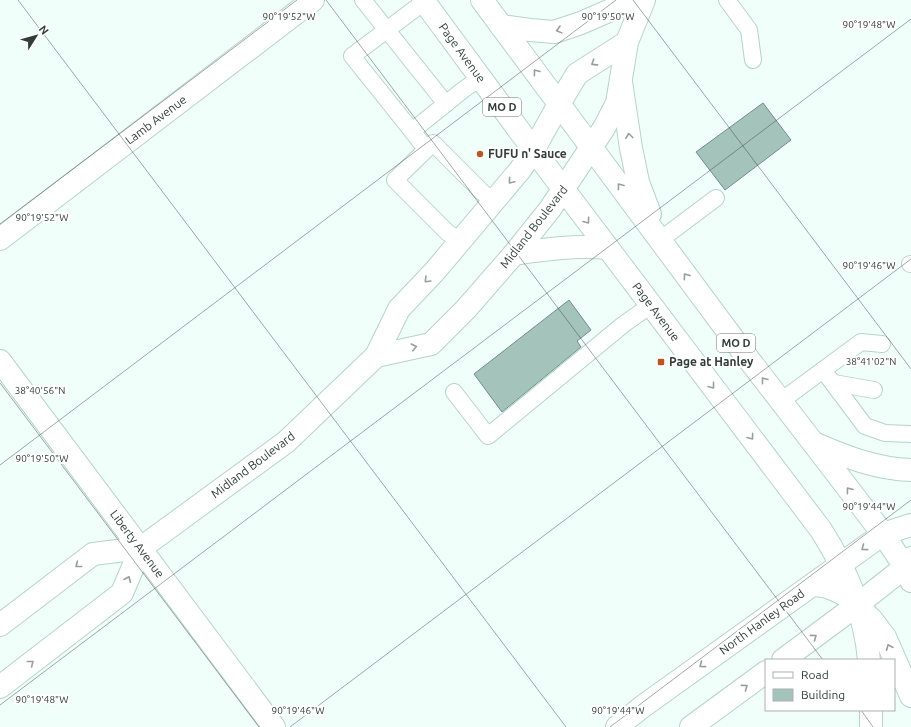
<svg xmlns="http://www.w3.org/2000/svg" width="911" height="727" font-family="Ubuntu,sans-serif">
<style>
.building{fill:#a4c4bb;stroke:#708e86}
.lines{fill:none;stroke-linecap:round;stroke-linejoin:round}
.service-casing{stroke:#b4d4cb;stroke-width:18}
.minor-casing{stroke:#b4d4cb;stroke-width:24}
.secondary-casing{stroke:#b4d4cb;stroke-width:24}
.primary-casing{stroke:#b4d4cb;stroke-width:24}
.service{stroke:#fff;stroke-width:16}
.minor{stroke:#fff;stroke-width:22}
.secondary{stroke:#fff;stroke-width:22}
.primary{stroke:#fff;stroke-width:22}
.oneway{stroke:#989e9c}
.ticks{fill:none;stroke:#303d39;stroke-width:1;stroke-opacity:0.45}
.poi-dot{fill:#bc5725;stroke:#fff;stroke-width:1.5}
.labels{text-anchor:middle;stroke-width:4;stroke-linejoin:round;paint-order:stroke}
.shield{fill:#fff;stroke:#6e7774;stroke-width:1}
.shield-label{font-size:11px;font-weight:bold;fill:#303d39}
.street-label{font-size:12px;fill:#303d39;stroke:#fff}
.poi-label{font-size:12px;font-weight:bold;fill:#303d39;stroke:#fff;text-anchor:start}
.ticks-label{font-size:10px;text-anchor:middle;fill:#303d39;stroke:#fff;stroke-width:4;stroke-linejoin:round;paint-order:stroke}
</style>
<rect width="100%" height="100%" fill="#f1fffb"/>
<!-- building -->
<g class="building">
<polygon points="763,103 791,140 725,190 696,152"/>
<polygon points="569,300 591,330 577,341 581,347 502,412 474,374"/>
</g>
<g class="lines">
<defs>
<g id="service">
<polyline points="363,0 446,104"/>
<polyline points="727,0 749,30 753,60"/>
<polyline points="412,131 352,56 424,2"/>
<polyline points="426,149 412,131 463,90 480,78"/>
<polyline points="660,240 716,198"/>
<polyline points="462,241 448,233 395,180 433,143 482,192 494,201"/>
<polyline points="910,264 911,264"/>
<polyline points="823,370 865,426 885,433 911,434"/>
<polyline points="834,383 874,390"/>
<polyline points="454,392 488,436 624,324 651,305"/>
<polyline points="781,401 861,342 882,344"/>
</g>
<g id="minor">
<polyline points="0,239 313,0"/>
<polyline points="0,361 274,727"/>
</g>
<g id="secondary">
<polyline points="376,356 431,344 466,309 514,254 550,209 604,128 617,103 627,42 644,0"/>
<polyline points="0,625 93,554 141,548 286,442 376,356 399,309 435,271 520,170 534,149 559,104 577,74 627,42"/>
<polyline points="0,687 122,593 141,548"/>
</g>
<g id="primary">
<path d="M 423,0 L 521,133 L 821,530 C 846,569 865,614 869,660"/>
<polyline points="482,0 743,352 814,444 883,534 905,567 911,581"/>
<polyline points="501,26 530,30 554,32 581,23 634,0"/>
<polyline points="621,82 631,148 638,182 650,214"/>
<path d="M 514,254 C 546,249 576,245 608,248"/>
<path d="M 816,444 C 846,457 877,469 911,470"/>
<polyline points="814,585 824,586 835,590 847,596 872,620 885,637 911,696"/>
<polyline points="783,660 857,605 905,567 911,558"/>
<polyline points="871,710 871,727"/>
<polyline points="617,727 642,707 883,534 911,525"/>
<polyline points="691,727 766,672"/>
</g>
</defs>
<!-- service casing -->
<use href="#service" class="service-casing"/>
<!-- minor casing -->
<use href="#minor" class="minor-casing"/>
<!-- secondary casing -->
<use href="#secondary" class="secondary-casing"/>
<!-- primary casing -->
<use href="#primary" class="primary-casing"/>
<!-- service -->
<use href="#service" class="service"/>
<!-- minor -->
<use href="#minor" class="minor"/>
<!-- secondary -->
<use href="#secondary" class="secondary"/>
<!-- primary -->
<use href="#primary" class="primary"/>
</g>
<!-- one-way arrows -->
<defs><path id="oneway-chevron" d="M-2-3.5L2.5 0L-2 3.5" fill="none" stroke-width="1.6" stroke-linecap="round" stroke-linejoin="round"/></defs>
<g class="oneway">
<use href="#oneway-chevron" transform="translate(559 30) rotate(165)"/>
<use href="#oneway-chevron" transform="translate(594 63) rotate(147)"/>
<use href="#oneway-chevron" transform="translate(536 72) rotate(-127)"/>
<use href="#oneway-chevron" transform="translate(629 136) rotate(-97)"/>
<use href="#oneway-chevron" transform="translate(511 181) rotate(130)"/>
<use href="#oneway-chevron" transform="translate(620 186) rotate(-127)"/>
<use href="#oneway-chevron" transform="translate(587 221) rotate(53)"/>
<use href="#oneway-chevron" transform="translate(686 276) rotate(-126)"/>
<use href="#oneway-chevron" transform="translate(427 280) rotate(135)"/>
<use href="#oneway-chevron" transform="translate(414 347) rotate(-13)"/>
<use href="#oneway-chevron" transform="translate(764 380) rotate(-128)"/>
<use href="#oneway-chevron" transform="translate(712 386) rotate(52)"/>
<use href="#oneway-chevron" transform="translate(751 437) rotate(53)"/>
<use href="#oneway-chevron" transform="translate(849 490) rotate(-127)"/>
<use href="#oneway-chevron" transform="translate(864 548) rotate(143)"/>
<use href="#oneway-chevron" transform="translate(78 565) rotate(142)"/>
<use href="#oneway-chevron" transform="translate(128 579) rotate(-67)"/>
<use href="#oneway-chevron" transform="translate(814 637) rotate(-36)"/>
<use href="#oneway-chevron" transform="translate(889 647) rotate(-113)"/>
<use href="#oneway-chevron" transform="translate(31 663) rotate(-38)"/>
<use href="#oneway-chevron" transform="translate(702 665) rotate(144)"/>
<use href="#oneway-chevron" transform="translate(745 687) rotate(-36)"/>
</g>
<!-- ticks -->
<path class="ticks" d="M 18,0 L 566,727M 326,0 L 823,660M 633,0 L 911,369M 0,224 L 297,0M 0,383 L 259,727M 0,465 L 616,0M 0,705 L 911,19M 861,710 L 873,727M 290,727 L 911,259M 610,727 L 911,500"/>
<!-- markers -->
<g class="poi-dot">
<circle cx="480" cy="154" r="4"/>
<rect x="657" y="358" width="8" height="8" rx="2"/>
</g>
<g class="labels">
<!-- shield labels -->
<g class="shield">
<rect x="483" y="98" width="38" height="18" rx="3"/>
<rect x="717" y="334" width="38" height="18" rx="3"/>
</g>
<g class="shield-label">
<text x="502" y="111">MO D</text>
<text x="736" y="347">MO D</text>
</g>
<!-- street labels -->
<g class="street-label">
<text transform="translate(462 53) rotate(54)" y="4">Page Avenue</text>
<text transform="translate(156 120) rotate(-37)" y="4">Lamb Avenue</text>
<text transform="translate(534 227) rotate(-52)" y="4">Midland Boulevard</text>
<text transform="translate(656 312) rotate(53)" y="4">Page Avenue</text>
<text transform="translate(253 465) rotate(-37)" y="4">Midland Boulevard</text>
<text transform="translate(137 544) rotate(53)" y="4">Liberty Avenue</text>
<text transform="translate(762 622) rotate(-36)" y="4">North Hanley Road</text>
</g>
<!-- poi labels -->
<g class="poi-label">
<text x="488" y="158">FUFU n' Sauce</text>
<text x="669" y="366">Page at Hanley</text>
</g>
</g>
<g class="ticks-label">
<text x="608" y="20">90°19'50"W</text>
<text x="289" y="20">90°19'52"W</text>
<text x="869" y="28">90°19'48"W</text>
<text x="42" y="221">90°19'52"W</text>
<text x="869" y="269">90°19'46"W</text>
<text x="871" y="365">38°41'02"N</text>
<text x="40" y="394">38°40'56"N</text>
<text x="42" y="462">90°19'50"W</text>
<text x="869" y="510">90°19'44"W</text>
<text x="42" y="703">90°19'48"W</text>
<text x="298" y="714">90°19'46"W</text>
<text x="618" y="714">90°19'44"W</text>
</g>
<!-- legend -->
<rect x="765" y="659" width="130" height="52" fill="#ffffff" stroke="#acb1b0"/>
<rect x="773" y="672" width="20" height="6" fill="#ffffff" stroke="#acb1b0"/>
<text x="801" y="679" font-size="12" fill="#303d39">Road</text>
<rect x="773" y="689" width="20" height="12" fill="#a4c4bb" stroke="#acb1b0"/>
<text x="801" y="699" font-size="12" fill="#303d39">Building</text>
<!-- north arrow -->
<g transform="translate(36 36) rotate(53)" stroke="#ffffff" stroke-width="3" paint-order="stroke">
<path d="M0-3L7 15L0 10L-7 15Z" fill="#303d39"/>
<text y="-6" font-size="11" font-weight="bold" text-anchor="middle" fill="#303d39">N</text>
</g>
</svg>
